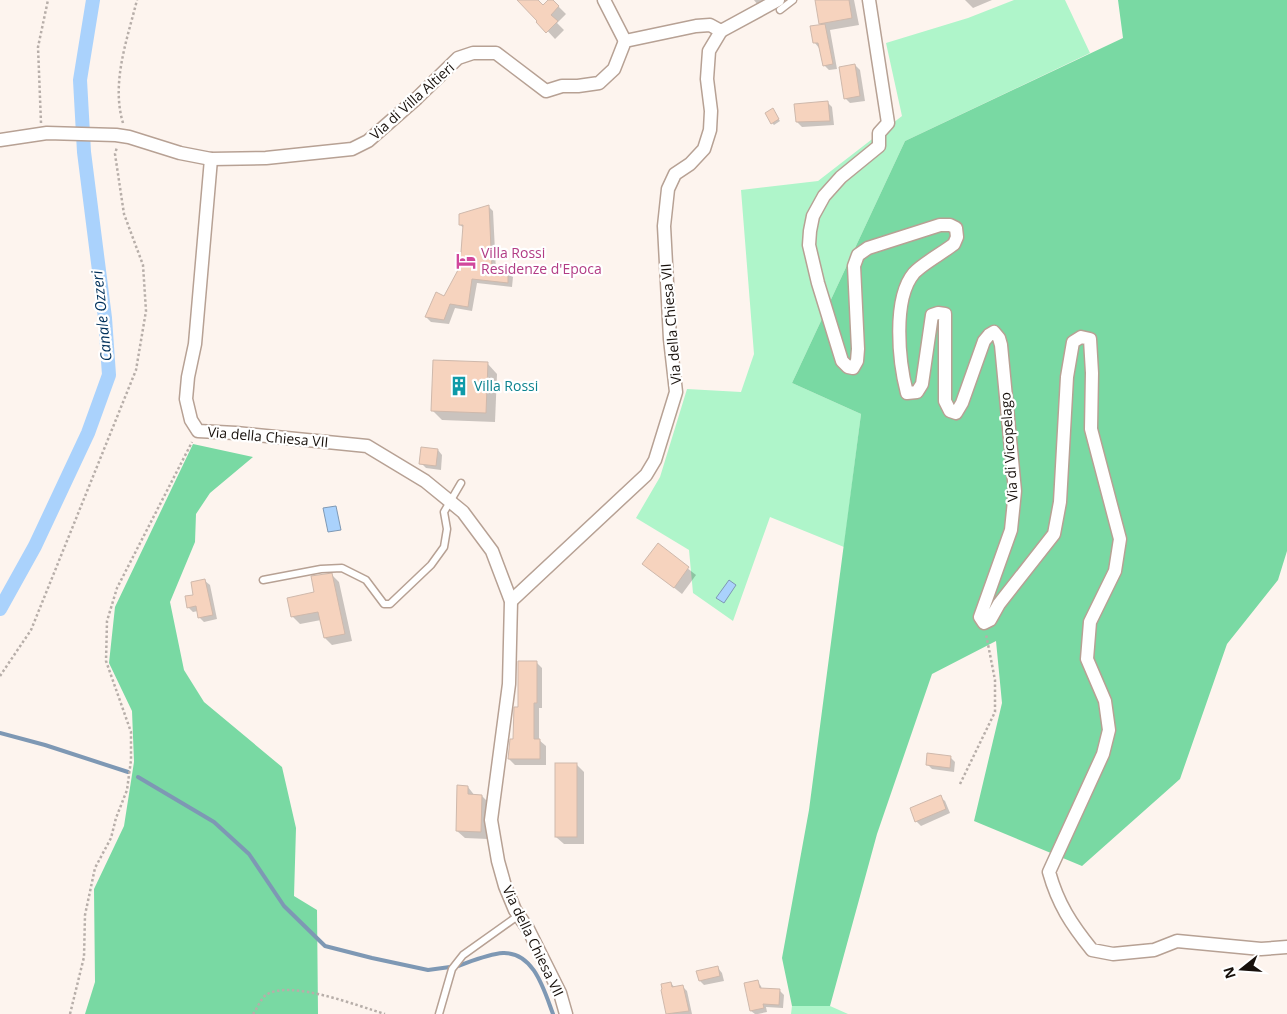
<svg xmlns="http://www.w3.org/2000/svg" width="1287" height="1014" font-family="'Open Sans',sans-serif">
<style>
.green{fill:#aff5ca}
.forest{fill:#79d9a3}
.water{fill:#aad2fc;stroke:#7e98b4}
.shadow{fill:#0003}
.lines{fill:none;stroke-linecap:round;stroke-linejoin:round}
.stream{stroke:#7e98b4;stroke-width:4}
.canal{stroke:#aad2fc;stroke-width:14}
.building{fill:#f6d3be;stroke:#cfb9ac}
.lane-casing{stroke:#b7a194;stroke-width:9}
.street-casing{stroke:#b7a194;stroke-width:15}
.path{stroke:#b7aea9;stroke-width:2.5;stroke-dasharray:2.5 2.5;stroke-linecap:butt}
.lane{stroke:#fff;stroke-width:6}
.street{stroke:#fff;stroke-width:12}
.labels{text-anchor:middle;stroke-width:4.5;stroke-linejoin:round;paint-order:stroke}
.street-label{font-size:14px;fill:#17100b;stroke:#fff}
.hotel-label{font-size:14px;fill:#b23c85;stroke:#fff;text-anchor:start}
.culture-label{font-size:14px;fill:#0d838f;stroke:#fff;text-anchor:start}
.water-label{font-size:15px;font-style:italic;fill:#00315b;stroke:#fff}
</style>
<rect width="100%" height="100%" fill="#fdf4ee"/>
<!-- green -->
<g class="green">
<polygon points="1014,0 1065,0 1090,53 905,141 792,383 861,414 844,547 770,517 733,621 693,593 689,550 636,518 660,477 687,389 741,392 754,354 741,190 818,181 902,116 886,43 968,18"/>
<polygon points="792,1006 830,1006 848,1014 791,1014"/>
</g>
<!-- forest -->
<g class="forest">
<polygon points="1118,0 1287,0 1287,551 1278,580 1227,644 1180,779 1082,866 974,821 1002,703 996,641 932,674 877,834 830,1006 792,1006 782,958 809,810 861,414 792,383 905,141 1123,38"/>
<polygon points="193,444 253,457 210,493 196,514 195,542 170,602 184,670 204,702 282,767 296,828 294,896 317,910 318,1014 85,1014 95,982 94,889 124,826 134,762 132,711 109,663 115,607"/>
</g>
<!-- water -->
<g class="water">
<polygon points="336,506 341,530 328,532 323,508"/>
<polygon points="729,580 736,585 724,603 716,598"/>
</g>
<!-- shadow -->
<g class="shadow">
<polygon points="519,0 537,0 543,7 552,0 566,14 557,23 564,30 555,39"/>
<polygon points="754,0 782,0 761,9"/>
<polygon points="816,0 854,0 859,25 830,30 837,69 829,70 824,65 819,48 815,43 822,25 820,23"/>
<polygon points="965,0 992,0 973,8"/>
<polygon points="855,65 860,70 865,101 850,103 845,98"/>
<polygon points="827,102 832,107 834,125 802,127 797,122"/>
<polygon points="774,112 780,121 774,125 772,123"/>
<polygon points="488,206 493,211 496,271 508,272 513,277 512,287 477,283 472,311 455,308 449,324 431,322 426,317 445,297 459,271 463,252 464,228 460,225"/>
<polygon points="487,363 497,374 495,422 442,420 432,410"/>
<polygon points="438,450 442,455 441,470 426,468 421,463"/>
<polygon points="658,545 696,575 682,594 644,564"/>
<polygon points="332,575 339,582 352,641 332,645 325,638 321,620 300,624 292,616"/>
<polygon points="205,581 210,585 217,619 204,622 199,617 198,611 193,612 188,607"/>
<polygon points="536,662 542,668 542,708 539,708 539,740 546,746 546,765 515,765 509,759 515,741 519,708"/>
<polygon points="950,757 955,762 954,772 932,769 927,764"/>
<polygon points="576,764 584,772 584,844 564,844 556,837"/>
<polygon points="468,787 475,796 482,796 489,803 488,839 465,838 457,831"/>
<polygon points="940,797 945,801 950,813 921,826 916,821"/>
<polygon points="718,968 722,973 724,981 704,985 700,981"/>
<polygon points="757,982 761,986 762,990 780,991 784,995 783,1008 766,1007 767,1012 758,1014 755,1014 751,1011"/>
<polygon points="671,983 675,988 682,986 687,991 692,1014 668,1014 662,991"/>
</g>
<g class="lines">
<!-- stream -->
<g class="stream">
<polyline points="0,733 45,745 128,772"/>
<polyline points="138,777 214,822 249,854 284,906 325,946 372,958 428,970 450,967"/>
<path d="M 458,966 C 472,961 488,954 503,953 C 534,952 544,990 553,1014"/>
</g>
<!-- canal -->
<polyline class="canal" points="0,609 35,546 88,433 109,375 105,318 84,152 80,80 93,0"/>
</g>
<!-- building -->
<g class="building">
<polygon points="517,0 538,0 543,5 548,0 553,0 559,6 551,15 558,21 546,33 536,22 537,21"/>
<polygon points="815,0 849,0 852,18 819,24"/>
<polygon points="825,24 833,64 823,66 818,43 813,43 810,26"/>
<polygon points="855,64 860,96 844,99 839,67"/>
<polygon points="828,101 830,121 796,122 794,104"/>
<polygon points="773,108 779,119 771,124 765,113"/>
<polygon points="489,205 492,270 508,271 508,283 472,279 468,307 450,304 444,320 425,317 436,292 444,296 458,270 461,252 463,225 459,225 459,214"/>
<polygon points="433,360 488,362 486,413 431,411"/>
<polygon points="421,447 438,449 436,466 419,464"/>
<polygon points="658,543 689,567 674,588 642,564"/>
<polygon points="332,573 345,634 324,638 318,612 291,617 287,598 314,592 311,576"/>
<polygon points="205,579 213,615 198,618 196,606 187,608 185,596 193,595 191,582"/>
<polygon points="518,661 537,661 537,703 534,703 534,739 540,739 540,759 508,759 510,739 513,739 514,707 518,707"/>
<polygon points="927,753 951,756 950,768 926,765"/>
<rect x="555" y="763" width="22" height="74"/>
<polygon points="457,785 468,786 468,794 482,795 481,832 456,831"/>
<polygon points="941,795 946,809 915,822 910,808"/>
<polygon points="718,966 720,976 699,981 696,971"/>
<polygon points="758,980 760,988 780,989 779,1005 763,1004 764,1008 750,1011 744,983"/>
<polygon points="671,982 672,987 683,985 689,1011 666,1014 661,990 662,989 661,984"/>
</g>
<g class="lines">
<defs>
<g id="lane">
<polyline points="780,10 793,0"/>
<polyline points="263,580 321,569 342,568 366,580 384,604 390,604 431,565 444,547 447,529 444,512 461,483"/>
<polyline points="439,1014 452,969 463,955 519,915"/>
</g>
<g id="street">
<polyline points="604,0 625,41"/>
<path d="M 869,0 L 888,123 L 879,133 L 879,146 L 841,177 L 824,196 L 813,216 L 810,231 L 809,245 L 818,283 L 842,361 L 848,367 L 853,368 L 857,361 L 858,349 L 854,266 L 858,255 L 868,248 L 940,225 L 950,225 L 956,228 L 957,237 L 954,244 C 944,252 922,264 914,273 C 892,299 899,363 907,393 L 917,392 L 922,384 L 932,315 L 938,313 L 945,314 L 945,401 L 950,411 L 956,413 L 962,403 L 984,341 L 989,335 L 994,332 L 999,338 L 1001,345 L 1015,491 L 1011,530 L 980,617 L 984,623 L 990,620 L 999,604 L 1054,534 L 1060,502 L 1067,377 L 1073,342 L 1081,337 L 1090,339 L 1092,373 L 1091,429 L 1120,539 L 1115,571 L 1090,622 L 1087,659 L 1105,701 L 1109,730 L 1103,754 L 1049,872 C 1058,904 1071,924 1092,950 L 1113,954 L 1154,950 L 1177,941 L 1261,949 L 1287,947"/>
<polyline points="0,140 47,133 116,135 129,137 180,153 211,159 266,158 352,149 368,141 417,98 458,58 473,53 496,53 546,91 562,86 578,86 599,83 614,69 625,41 696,26 710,25 721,31 778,0"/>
<polyline points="211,159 195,344 188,377 186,399 191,420 198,431 236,433 367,446 425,481 463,512 492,551 511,601 509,684 491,820 498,861 505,886 515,910 528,929 560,993 566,1014"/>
<polyline points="511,601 646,475 655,460 676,392 670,339 664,226 668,189 675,174 690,164 704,149 710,130 711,111 707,79 709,51 721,31"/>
</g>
</defs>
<!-- lane casing -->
<use href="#lane" class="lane-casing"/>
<!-- street casing -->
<use href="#street" class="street-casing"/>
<!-- path -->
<g class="path">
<polyline points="41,123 38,47 48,0"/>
<path d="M 123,123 C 111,83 127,40 137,0"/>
<polyline points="0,676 31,630 136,370 146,311 143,265 124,214 115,154 117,147"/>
<polyline points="960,784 995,712 995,680 986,634"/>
<polyline points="70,1014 84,957 85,915 95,868 111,838 116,818 127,790 131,760 131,732 106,661 107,621 117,588 192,442"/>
<path d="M 253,1014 C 257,1009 261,998 266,995 C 290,979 358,1006 385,1014"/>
</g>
<!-- lane -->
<use href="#lane" class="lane"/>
<!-- street -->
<use href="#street" class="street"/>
</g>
<!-- icons -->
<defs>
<symbol id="hotel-bare" viewBox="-9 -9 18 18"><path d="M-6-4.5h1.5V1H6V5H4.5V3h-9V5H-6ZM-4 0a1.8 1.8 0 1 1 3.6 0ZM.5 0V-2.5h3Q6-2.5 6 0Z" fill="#d1479c" stroke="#fff" stroke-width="2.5" paint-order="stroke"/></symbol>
<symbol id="building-bare" viewBox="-9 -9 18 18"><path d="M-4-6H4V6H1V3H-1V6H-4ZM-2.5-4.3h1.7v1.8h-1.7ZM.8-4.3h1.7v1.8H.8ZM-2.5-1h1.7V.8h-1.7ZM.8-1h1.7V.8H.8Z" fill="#0f9aa8" stroke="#fff" stroke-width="2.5" paint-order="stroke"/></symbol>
</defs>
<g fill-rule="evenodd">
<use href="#hotel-bare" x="452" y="247" width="28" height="28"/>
<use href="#building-bare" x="445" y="372" width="28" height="28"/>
</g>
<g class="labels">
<!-- street labels -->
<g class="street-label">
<text transform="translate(412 101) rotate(-42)" y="5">Via di Villa Altieri</text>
<text transform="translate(671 324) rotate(-95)" y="5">Via della Chiesa VII</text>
<text transform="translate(268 437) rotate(5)" y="5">Via della Chiesa VII</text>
<text transform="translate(1009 447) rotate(-94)" y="5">Via di Vicopelago</text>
<text transform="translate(533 941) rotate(64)" y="5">Via della Chiesa VII</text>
</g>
<!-- hotel labels -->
<g class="hotel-label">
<text x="481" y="258">Villa Rossi<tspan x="481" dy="16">Residenze d'Epoca</tspan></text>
</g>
<!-- culture labels -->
<g class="culture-label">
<text x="474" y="391">Villa Rossi</text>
</g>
<!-- water labels -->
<g class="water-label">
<text transform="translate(102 316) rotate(-96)" y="5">Canale Ozzeri</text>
</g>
</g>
<!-- north arrow -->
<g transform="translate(1242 969) rotate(253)" stroke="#ffffff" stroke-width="4" paint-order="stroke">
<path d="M0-4L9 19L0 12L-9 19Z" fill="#17100b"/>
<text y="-8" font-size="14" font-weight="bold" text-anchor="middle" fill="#17100b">N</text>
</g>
</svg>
